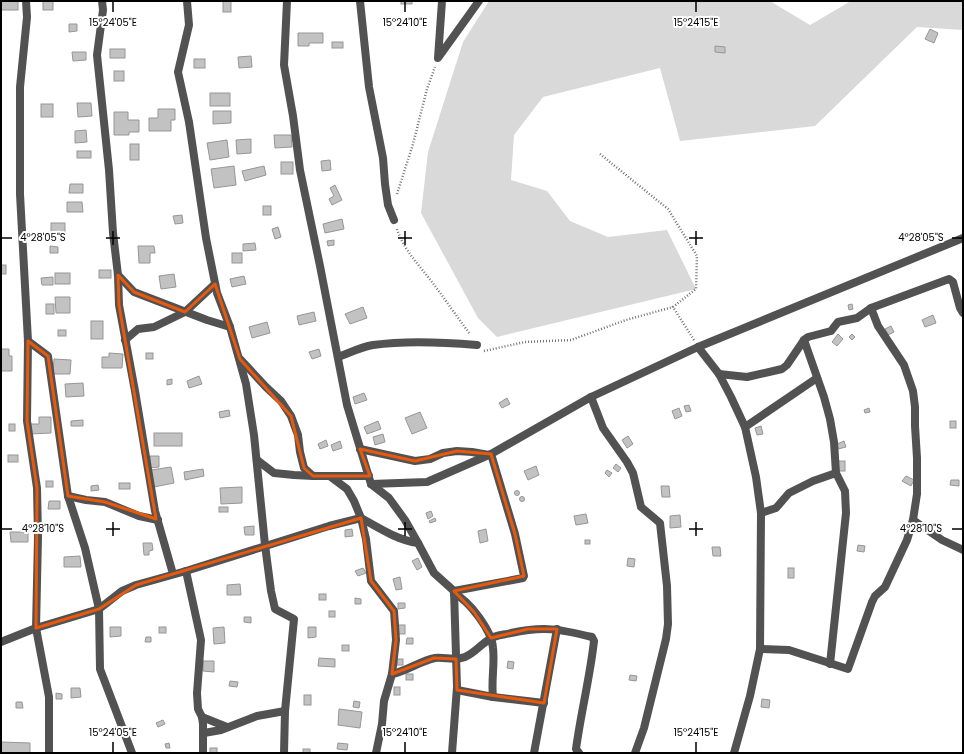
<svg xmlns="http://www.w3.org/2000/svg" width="964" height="754" font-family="Poppins,sans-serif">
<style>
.green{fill:#d9d9d9}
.building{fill:#c2c2c2;stroke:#969696}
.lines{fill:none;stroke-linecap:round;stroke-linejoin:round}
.path{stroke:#747474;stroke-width:2.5;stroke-dasharray:1 2;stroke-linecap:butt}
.minor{stroke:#525252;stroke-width:8}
.marked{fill:none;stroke:#e8590c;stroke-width:3;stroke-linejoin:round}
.ticks{fill:none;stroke:#000;stroke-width:1.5}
.ticks-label{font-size:10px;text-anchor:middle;fill:#000;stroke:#fff;stroke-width:4;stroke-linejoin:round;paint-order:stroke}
</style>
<rect width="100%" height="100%" fill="#fff"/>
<!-- green -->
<polygon class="green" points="489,1 770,1 810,25 851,1 963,1 963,30 917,27 815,126 680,141 660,68 543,97 514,135 511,180 547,191 570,221 608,237 667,230 696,289 497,337 478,318 421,213 428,152 463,42"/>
<!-- building -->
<g class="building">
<rect x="1" y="1" width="17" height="9"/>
<rect x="43" y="1" width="10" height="9"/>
<rect x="223" y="1" width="8" height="11"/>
<rect x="401" y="1" width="11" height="3"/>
<polygon points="69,24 77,24 77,31 69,32"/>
<polygon points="930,29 938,33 934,43 925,39"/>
<polygon points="298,33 323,33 323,43 309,43 309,46 298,46"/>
<rect x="332" y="42" width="11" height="6"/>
<polygon points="715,46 725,47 725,53 715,52"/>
<rect x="110" y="49" width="15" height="9"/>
<polygon points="72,52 86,52 86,60 73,61"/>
<polygon points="251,56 252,67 239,68 238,57"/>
<rect x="194" y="59" width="11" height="9"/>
<rect x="114" y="71" width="10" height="10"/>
<rect x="210" y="93" width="20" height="13"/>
<polygon points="77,103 91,103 92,116 78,117"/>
<rect x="41" y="104" width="12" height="13"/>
<polygon points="158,109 175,109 175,120 171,120 171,131 149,131 149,118 158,118"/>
<polygon points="213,111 231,111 231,123 213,124"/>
<polygon points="114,112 128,112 128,120 139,120 139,132 129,132 129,135 114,135"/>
<polygon points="86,130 87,142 75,143 75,131"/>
<polygon points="274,135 291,135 292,147 275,148"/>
<polygon points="251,139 251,153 237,154 236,140"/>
<polygon points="227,140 229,157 210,160 207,143"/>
<rect x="130" y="144" width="9" height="16"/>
<rect x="77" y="151" width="14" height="7"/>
<polygon points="330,160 331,170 322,171 321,161"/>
<rect x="281" y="162" width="12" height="12"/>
<polygon points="234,166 236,185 214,188 211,169"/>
<polygon points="264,166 266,175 245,181 242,171"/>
<polygon points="70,184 83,184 83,193 69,193"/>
<polygon points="335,185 342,200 332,205 329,199 334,196 330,188"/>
<polygon points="67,202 82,202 83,212 67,212"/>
<rect x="263" y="206" width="8" height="9"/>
<polygon points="182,215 183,223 175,224 173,216"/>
<polygon points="342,219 344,229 325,233 323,224"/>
<rect x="51" y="223" width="14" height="9"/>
<polygon points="278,227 281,237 275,239 272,229"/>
<polygon points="334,240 334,245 328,246 327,241"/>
<polygon points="255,243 256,250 243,251 243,244"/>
<polygon points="50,246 58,247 58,253 50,253"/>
<polygon points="138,246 154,246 155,253 150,253 150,263 139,263"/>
<rect x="232" y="253" width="10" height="10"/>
<rect x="1" y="265" width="5" height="9"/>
<rect x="99" y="270" width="12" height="8"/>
<rect x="55" y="273" width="15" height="11"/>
<polygon points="174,274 176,287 161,289 159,276"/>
<polygon points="244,276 246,284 232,287 230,279"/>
<polygon points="53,277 53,285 42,285 41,278"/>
<polygon points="55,297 70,297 70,313 56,313"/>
<rect x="46" y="304" width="8" height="10"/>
<polygon points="852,304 853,309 849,310 848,305"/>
<polygon points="363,307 367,318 350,324 345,314"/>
<polygon points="314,312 316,321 299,325 297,316"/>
<polygon points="933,315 936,323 925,327 922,320"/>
<rect x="91" y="321" width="12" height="18"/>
<polygon points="267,322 270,333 252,338 249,327"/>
<polygon points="891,326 894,332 888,335 885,329"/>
<rect x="58" y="330" width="8" height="6"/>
<polygon points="838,334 843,339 837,346 832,342"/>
<polygon points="852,334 855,337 852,340 849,337"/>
<polygon points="1,349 9,349 9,356 12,356 12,371 1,371"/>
<polygon points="319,349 321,356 312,359 309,352"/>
<polygon points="109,353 123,354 122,368 102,368 102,357 109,357"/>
<rect x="146" y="353" width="7" height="6"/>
<polygon points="54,359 71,360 70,374 53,374"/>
<polygon points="199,376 202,384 189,388 187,381"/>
<polygon points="172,379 172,384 167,385 167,380"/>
<polygon points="83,383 84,396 66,397 65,384"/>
<polygon points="364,393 367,400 355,404 353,397"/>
<polygon points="507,398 510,404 502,408 499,403"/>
<polygon points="689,405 691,411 686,412 684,406"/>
<polygon points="679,408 682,416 675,419 672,411"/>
<polygon points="869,408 870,412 865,413 864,410"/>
<polygon points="229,410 230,416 220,418 219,412"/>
<polygon points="420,412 427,428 412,434 405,418"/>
<polygon points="39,417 51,417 51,433 30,434 30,424 39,424"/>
<polygon points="83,420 83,426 71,426 71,421"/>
<polygon points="378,421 381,429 367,434 364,427"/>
<rect x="950" y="421" width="6" height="7"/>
<rect x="9" y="424" width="6" height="7"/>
<polygon points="761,426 763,434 757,435 755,428"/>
<rect x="154" y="433" width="28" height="13"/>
<polygon points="383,434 385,442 375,445 373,437"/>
<polygon points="628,436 633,444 627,448 622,440"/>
<polygon points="326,440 328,446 320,449 318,444"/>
<polygon points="340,441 342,448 333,451 331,445"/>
<polygon points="844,441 846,447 838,449 837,444"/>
<rect x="8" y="455" width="10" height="7"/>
<polygon points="150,456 159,456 159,467 150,468"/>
<rect x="838" y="461" width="7" height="10"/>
<polygon points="616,464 621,468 618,472 613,468"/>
<polygon points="536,466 539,475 528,480 524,471"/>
<polygon points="171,467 174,483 154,487 151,470"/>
<polygon points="203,469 204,476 185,480 184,472"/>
<polygon points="607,470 612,473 609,477 605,473"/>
<polygon points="906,476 914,480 911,486 902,481"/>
<polygon points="951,480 959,480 959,486 950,485"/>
<rect x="46" y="481" width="7" height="6"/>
<rect x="119" y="483" width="11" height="6"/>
<polygon points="98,485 99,490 91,491 91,486"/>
<polygon points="661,486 669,486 670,497 662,497"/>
<polygon points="242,487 242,503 221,504 220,488"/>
<circle cx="517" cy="493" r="2.5"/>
<circle cx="522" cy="499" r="2.5"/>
<polygon points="49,501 60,501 60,509 48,509"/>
<rect x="219" y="507" width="9" height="5"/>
<polygon points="431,511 433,516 428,519 426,513"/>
<polygon points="586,514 588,523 576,525 574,516"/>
<polygon points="680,515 681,527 670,528 670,516"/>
<polygon points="435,518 436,521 430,523 429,521"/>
<polygon points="254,526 254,535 245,535 244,527"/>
<polygon points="352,529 353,536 345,537 345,530"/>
<polygon points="486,529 488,541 480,543 478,531"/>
<polygon points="10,532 28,532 28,542 11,542"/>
<rect x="585" y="540" width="5" height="4"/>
<polygon points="143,543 152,543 153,550 149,551 149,555 144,555"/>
<polygon points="858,545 865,546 864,552 857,551"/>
<polygon points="712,547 720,547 721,556 713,556"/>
<polygon points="80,556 81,567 64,567 64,557"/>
<polygon points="418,558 422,567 417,570 412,561"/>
<polygon points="628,558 635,559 634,567 627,566"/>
<polygon points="363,568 366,573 358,576 355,571"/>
<rect x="788" y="568" width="6" height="10"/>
<polygon points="400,577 402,589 396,590 393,579"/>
<polygon points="240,584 241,595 227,595 227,585"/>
<rect x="319" y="594" width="7" height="6"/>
<polygon points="355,598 361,599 361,604 355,604"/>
<polygon points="398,603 405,603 405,608 398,609"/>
<rect x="329" y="611" width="6" height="6"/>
<polygon points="244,617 251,617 251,623 244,622"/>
<rect x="398" y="625" width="7" height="9"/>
<polygon points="110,627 121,627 121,636 110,637"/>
<rect x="159" y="627" width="7" height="6"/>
<polygon points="224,627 225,643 214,644 213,628"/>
<polygon points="308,627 316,627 316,637 308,638"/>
<polygon points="146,637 151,637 151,642 145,642"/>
<polygon points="407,638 413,638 413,644 406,644"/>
<rect x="342" y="645" width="7" height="6"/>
<polygon points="319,658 335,659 335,667 318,666"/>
<rect x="397" y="659" width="6" height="6"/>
<polygon points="203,661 214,661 214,672 203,671"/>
<polygon points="508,661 514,662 513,669 507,668"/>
<rect x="406" y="674" width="7" height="6"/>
<polygon points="630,675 637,676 636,681 629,680"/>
<polygon points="230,681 238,682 237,687 229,686"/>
<rect x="394" y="687" width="6" height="8"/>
<polygon points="71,688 80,688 81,697 71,698"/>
<polygon points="56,693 62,694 62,699 56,699"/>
<rect x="304" y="695" width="7" height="10"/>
<polygon points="762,699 770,700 769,708 761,707"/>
<polygon points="354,701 360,702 359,708 353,707"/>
<polygon points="16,702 22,702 23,708 16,708"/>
<polygon points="339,709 362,712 360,728 338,725"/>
<polygon points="163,720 165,724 158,727 156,723"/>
<polygon points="1,742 30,743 30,753 1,753"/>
<polygon points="169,743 170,748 166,748 165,744"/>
<polygon points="338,743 348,744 347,750 337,749"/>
<rect x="210" y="748" width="7" height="5"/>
<rect x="303" y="749" width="7" height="4"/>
</g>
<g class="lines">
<!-- path -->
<g class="path">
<polyline points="600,154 668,209 697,256 696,289 673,307 694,340"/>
<polyline points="397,194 413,144 427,89 435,67"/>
<path d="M 397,229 C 403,249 419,265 432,282 C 445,299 457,317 470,334"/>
<polyline points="484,351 525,342 571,340 626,320 673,307"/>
</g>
<!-- minor -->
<g class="minor">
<polyline points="26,1 27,17 20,87 20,194 28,341 27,421 37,488 38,537 36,628 49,697 49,753"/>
<polyline points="102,1 103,10 97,55 109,170 113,233 118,275 119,305 135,391 155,511 173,574"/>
<polyline points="187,1 189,25 178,72 189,122 206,238 217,293 230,327 246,384 254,435 265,545 271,591 275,609 294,619 285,711 284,753"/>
<polyline points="287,1 284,65 293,116 300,170 320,266 347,405 371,484 389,498 405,520 418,543"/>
<polyline points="360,1 369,87 383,158 385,184 388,205 394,220"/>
<polyline points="442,1 438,58 479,1"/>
<polyline points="118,275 134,292 207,320 230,327"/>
<polyline points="125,340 138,329 154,327 185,312 215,284"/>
<polyline points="804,340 824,397 830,419 834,442 836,473 845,491 846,513 830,664"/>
<polyline points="28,341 48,356 68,496 85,548 99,609 100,669 132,753"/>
<polyline points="698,347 719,374 731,397 745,427 756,477 761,513 760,649 750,696 734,753"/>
<path d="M 338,357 C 349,353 361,347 373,345 C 407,340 443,342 477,345"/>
<polyline points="240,359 266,387 281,401 291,416 298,435 300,452 304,468 313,476 369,476"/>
<polyline points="719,374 747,377 782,369 787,365 804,340 808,337 831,331 838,322 857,318 871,308 949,279 953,282 960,308 963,313"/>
<polyline points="591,397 603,428 627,462 633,473 641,507 660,523 667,586 668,624 666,639 644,728 635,753"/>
<polyline points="745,427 817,378"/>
<polyline points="360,449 415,461 430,459 443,453 457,451 472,452 489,455"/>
<polyline points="257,460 274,473 294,475 313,476"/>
<polyline points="331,477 347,489 354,501 361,518 366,539 371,581 394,611 396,640 392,674 384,701 382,724 376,753"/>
<polyline points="371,484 427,482 491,454 591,397 698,347 963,238"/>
<polyline points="68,496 86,500 105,502 139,516 158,520"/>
<polyline points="761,513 776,508 789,493 813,481 836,473"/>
<polyline points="913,520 942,540 963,550"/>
<polyline points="186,571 201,640 197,693 198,709 202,717 203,724 203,753"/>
<polyline points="454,591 523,578 524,576 515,534 491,454"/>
<path d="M 454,594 C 469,600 492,631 493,648 C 495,664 491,680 493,697"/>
<path d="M 1,642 L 36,628 L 99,609 L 122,591 L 136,585 L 186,571 L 329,526 L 361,518 C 379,528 397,540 418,543 L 434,573 L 454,591 L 457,687 L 452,753"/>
<polyline points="760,649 789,650 848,669 872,602 875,596 885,587 907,540 913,520 917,494 917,458 915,426 915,407 913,391 904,365 878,326 871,308"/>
<path d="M 392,674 C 407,671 420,661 435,658 C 445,657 455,661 465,657 C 475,653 481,644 490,639 C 495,635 504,635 511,633 C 544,626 559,629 592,637 L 594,641 C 590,677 581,712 576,749 L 579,753"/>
<polyline points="457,690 493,697 544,703"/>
<polyline points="202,717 227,727"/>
<polyline points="204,733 221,730 257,716 285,711"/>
<polyline points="534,753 557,629"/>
</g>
</g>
<!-- marked area -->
<path class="marked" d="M 118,275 L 134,292 L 185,312 L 215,284 L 240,359 L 291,416 L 304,468 L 313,476 L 370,476 L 360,449 L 415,461 L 457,451 L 491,454 L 515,534 L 524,576 L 454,591 L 474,612 L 491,638 L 528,629 L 557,629 L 544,703 L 457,690 L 456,659 L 434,658 L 392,674 L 396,640 L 394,611 L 371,581 L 361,518 L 136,585 L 99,609 L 36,628 L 37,488 L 27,421 L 28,341 L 48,356 L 68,496 L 105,502 L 156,519 L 119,305 Z"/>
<!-- ticks -->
<path class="ticks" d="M 113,2 L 113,12M 405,2 L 405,12M 696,2 L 696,12M 113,231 L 113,245M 405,231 L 405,245M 696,231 L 696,245M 2,238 L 12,238M 106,238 L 120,238M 398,238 L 412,238M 689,238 L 703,238M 952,238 L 962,238M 113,522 L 113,536M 405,522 L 405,536M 696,522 L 696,536M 2,529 L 12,529M 106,529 L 120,529M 398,529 L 412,529M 689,529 L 703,529M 952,529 L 962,529M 113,742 L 113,752M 405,742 L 405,752M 696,742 L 696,752"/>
<g class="ticks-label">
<text x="113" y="26">15°24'05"E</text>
<text x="405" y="26">15°24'10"E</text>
<text x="696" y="26">15°24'15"E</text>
<text x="43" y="241">4°28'05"S</text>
<text x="921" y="241">4°28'05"S</text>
<text x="43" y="532">4°28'10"S</text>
<text x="921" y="532">4°28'10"S</text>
<text x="113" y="736">15°24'05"E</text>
<text x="405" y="736">15°24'10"E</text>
<text x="696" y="736">15°24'15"E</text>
</g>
<!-- border -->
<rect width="964" height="754" fill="none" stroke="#000000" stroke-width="4"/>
</svg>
